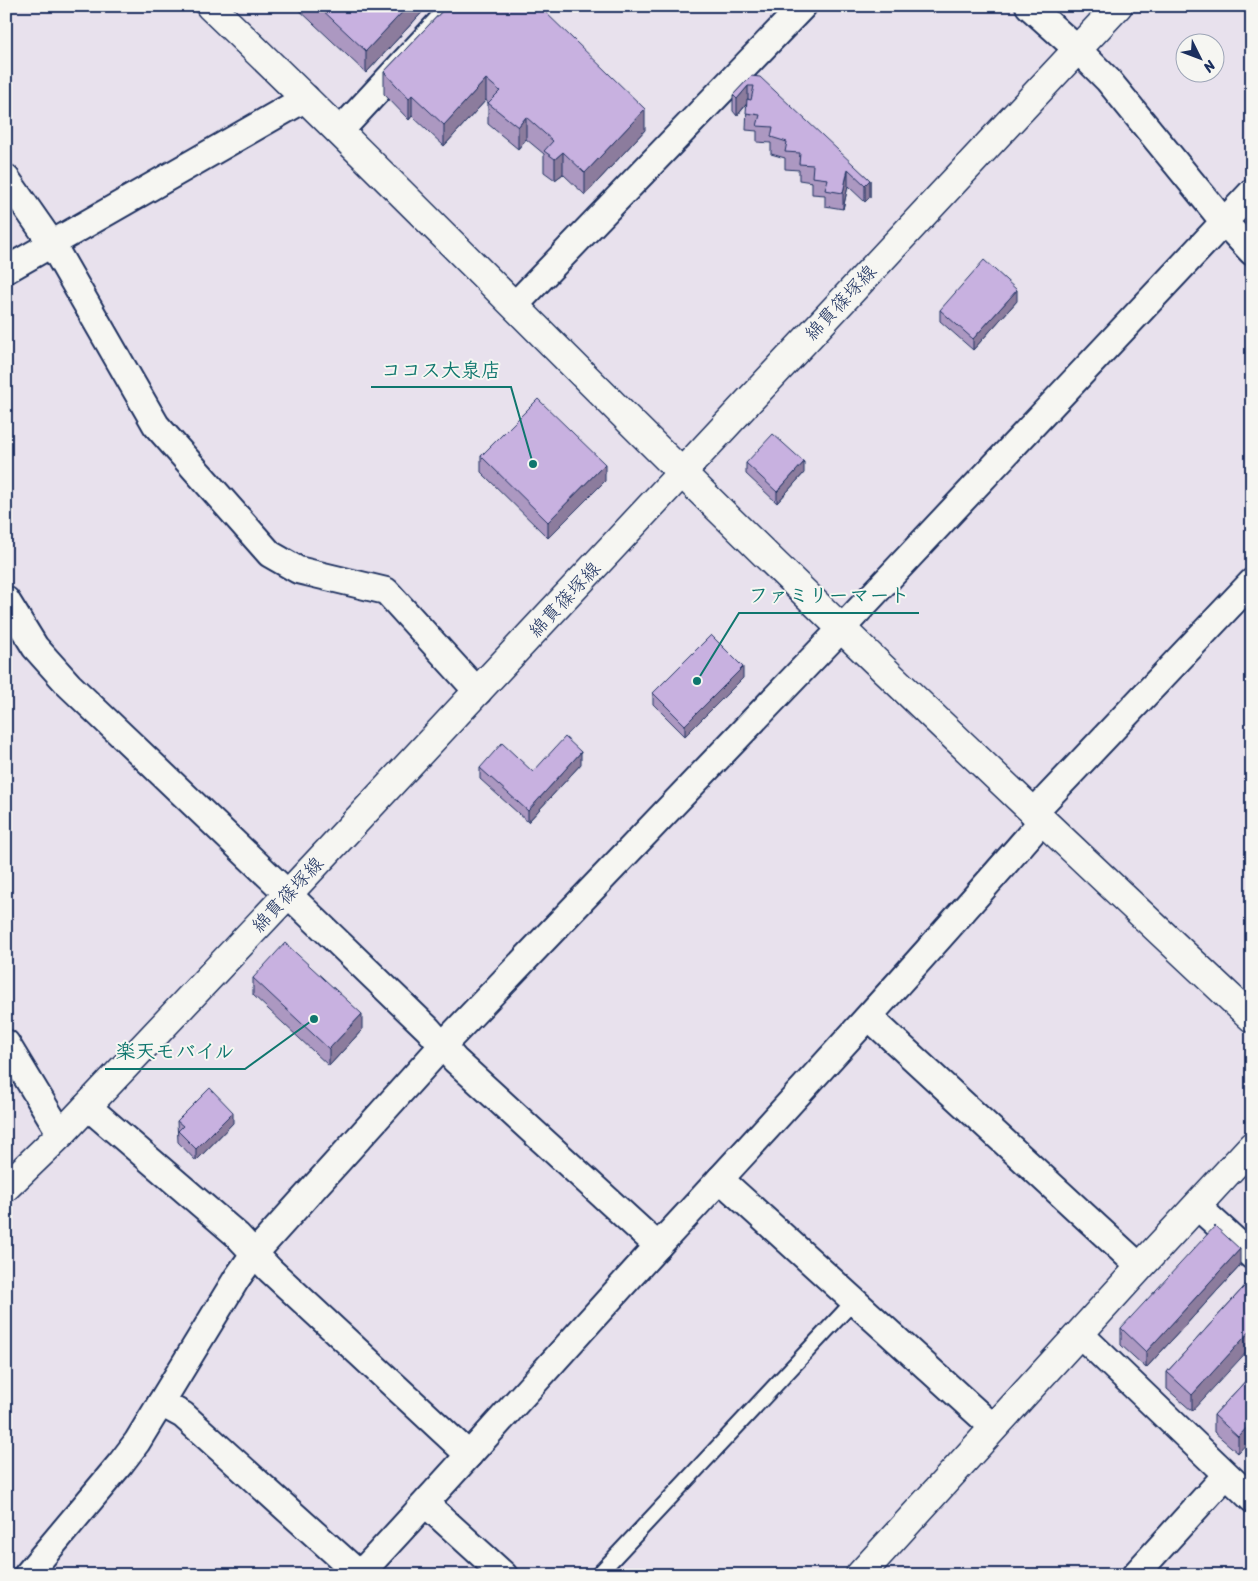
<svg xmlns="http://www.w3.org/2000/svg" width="1258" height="1581" font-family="Sriracha,'Klee One',sans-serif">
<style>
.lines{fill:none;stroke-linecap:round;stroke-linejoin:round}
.service-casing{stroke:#1b2f5e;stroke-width:18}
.minor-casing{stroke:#1b2f5e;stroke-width:30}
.tertiary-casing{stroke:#1b2f5e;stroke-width:31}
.secondary-casing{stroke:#1b2f5e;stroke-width:31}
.service{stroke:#f6f6f2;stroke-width:14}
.minor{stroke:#f6f6f2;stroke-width:26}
.tertiary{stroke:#f6f6f2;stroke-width:28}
.secondary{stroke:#f6f6f2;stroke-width:28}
.wall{fill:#ac98c1;stroke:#1b2f5e}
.shaded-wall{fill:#8c7c9d;stroke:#1b2f5e}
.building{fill:#c8b1e0;stroke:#1b2f5e}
.labels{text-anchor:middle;stroke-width:4;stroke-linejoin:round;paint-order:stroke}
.street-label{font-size:19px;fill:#1b2f5e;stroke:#f6f6f2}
.leader{fill:none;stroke:#0f766e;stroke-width:2}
.callout-dot{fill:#0f766e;stroke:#f6f6f2;stroke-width:2}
.callout-label{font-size:20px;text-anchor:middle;font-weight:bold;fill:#0f766e;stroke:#f6f6f2;stroke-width:4;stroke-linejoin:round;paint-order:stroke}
</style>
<rect width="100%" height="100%" fill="#e8e1ed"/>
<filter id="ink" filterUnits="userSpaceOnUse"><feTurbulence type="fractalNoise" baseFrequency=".02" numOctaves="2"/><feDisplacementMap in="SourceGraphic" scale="10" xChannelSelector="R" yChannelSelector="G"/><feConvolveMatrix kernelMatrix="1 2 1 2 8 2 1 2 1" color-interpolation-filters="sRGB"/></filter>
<g filter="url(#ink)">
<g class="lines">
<defs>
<polyline id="service" points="598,1575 855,1300"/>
<g id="minor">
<polyline points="1029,6 1077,49 1108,80 1224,222 1252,252"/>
<polyline points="340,131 456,6"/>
<polyline points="6,178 52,244 156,425 270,554 298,570 386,591 478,692"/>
<polyline points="6,270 306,98"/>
<polyline points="515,305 803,6"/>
<polyline points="6,600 35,647 69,685 288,894 428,1029 455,1060 658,1246"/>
<polyline points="1033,813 1252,582"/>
<polyline points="869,1017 1140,1267"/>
<polyline points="6,1043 61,1134"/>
<polyline points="87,1106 237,1235 270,1270 469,1455"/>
<polyline points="720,1179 994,1428"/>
<polyline points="1197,1206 1252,1256"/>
<polyline points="1080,1334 1252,1499"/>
<polyline points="161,1403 183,1415 359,1574"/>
<polyline points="426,1504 504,1575"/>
<polyline points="27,1575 121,1463 137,1442 237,1278 254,1254 442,1046 841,629 1252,192"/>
<path d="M 359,1575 C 460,1467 558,1355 658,1246 C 788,1106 917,965 1042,821"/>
<polyline points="1135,1575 1226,1475"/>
</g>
<g id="tertiary">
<path d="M 210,6 C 386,174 555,349 729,519 C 901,688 1076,853 1252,1018"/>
<polyline points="860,1575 1140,1267 1252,1146"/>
</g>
<polyline id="secondary" points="6,1187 61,1134 288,894 1118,6"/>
</defs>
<!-- service casing -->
<use href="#service" class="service-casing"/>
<!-- minor casing -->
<use href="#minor" class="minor-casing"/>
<!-- tertiary casing -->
<use href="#tertiary" class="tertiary-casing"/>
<!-- secondary casing -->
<use href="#secondary" class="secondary-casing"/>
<!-- service -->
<use href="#service" class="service"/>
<!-- minor -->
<use href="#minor" class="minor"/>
<!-- tertiary -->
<use href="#tertiary" class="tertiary"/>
<!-- secondary -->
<use href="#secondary" class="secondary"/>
</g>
<!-- wall -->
<g class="wall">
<polygon points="295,6 428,6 366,73"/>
<polygon points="447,6 645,130 585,195 563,174 555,180 544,172 544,154 526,139 518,149 488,124 488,103 486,100 444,146 412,116 409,120 384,94 384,72"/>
<polygon points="751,76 870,180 870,197 865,202 848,186 843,209 825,206 825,195 812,194 812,182 799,180 799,170 785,169 785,158 771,154 771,143 757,142 757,131 746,130 747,104 737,116 733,111 733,95"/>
<polygon points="1017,301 973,350 940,321 940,310"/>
<polygon points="481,456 605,481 548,538 481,472"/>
<polygon points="746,463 804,473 777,503 746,474"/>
<polygon points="743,678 685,736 653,704 653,693"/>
<polygon points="581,764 528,822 480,779 480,768 533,772"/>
<polygon points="253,978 362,1030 329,1066 253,995"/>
<polygon points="177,1121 233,1123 196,1161 178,1142"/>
<polygon points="1240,1266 1146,1368 1121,1345 1121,1328"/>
<polygon points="1252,1278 1192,1411 1167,1389 1167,1372"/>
<polygon points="1252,1374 1238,1453 1214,1432 1214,1415"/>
</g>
<!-- shaded-wall -->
<g class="shaded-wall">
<polygon points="408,6 428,6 366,73 366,51"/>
<polygon points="486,79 486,100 444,146 444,125"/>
<polygon points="748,86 748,102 737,116 737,99"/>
<polygon points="412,95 412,116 409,120 409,99"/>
<polygon points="645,109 645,130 585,195 585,173"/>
<polygon points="526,117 526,139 518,149 518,127"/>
<polygon points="563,152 563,174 555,180 555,159"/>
<polygon points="848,169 848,186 843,209 843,193"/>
<polygon points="870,180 870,197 865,202 865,185"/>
<polygon points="1017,290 1017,301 973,350 973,339"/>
<polygon points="804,462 804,473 777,503 777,492"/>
<polygon points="605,464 605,481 548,538 548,522"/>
<polygon points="743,667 743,678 685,736 685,725"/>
<polygon points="581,752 581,764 528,822 528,811"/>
<polygon points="362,1014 362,1030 329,1066 329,1049"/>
<polygon points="233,1112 233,1123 196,1161 196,1149"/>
<polygon points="1240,1249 1240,1266 1146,1368 1146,1352"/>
<polygon points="1252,1329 1252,1346 1192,1411 1192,1395"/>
<polygon points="1252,1422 1252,1438 1238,1453 1238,1437"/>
</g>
<!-- building -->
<g class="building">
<polygon points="318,6 408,6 366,51"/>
<polygon points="447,6 539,6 645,109 585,173 563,152 555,159 544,151 553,141 526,117 518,127 488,103 500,91 486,79 444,125 412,95 409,99 384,72"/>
<polygon points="751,76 760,77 870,180 865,185 848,169 843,193 825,190 828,179 812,177 813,165 799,164 800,153 785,152 787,142 771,137 773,127 757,126 760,115 746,113 747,99 751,100 754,86 748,86 737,99 733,95"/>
<polygon points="984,260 1017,290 973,339 940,310"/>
<polygon points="538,399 605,464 548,522 481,456"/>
<polygon points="773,434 804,462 777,492 746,463"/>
<polygon points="711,635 743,667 685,725 653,693"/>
<polygon points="565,737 581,752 528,811 480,768 502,743 533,772"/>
<polygon points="285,943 362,1014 329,1049 253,978"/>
<polygon points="210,1088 233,1112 196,1149 178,1131 183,1126 177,1121"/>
<polygon points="1215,1226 1240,1249 1146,1352 1121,1328"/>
<polygon points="1252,1278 1252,1329 1192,1395 1167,1372"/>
<polygon points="1252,1374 1252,1422 1238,1437 1214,1415"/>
</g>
</g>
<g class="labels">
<!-- street labels -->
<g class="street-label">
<text transform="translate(840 302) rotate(-47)" y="7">綿貫篠塚線</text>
<text transform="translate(564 599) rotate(-47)" y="7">綿貫篠塚線</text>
<text transform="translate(287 894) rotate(-47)" y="7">綿貫篠塚線</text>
</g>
</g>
<!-- callouts -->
<path class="leader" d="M533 464L511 387H371M697 681L739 613H919M314 1019L245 1069H105"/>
<g class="callout-dot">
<circle cx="533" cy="464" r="5"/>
<circle cx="697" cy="681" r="5"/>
<circle cx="314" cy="1019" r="5"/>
</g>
<g class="callout-label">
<text x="441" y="377">ココス大泉店</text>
<text x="829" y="602">ファミリーマート</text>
<text x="175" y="1058">楽天モバイル</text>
</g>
<!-- margin -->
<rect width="1258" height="1581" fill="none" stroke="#f6f6f2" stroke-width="25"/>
<rect x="12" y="12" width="1233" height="1556" fill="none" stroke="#1b2f5e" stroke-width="2" filter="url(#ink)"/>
<!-- north arrow -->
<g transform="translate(1200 58) rotate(132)"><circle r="24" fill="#f6f6f2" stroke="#9ea6b7"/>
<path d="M0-4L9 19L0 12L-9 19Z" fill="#1b2f5e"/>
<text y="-8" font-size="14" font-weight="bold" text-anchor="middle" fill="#1b2f5e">N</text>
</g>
</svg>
